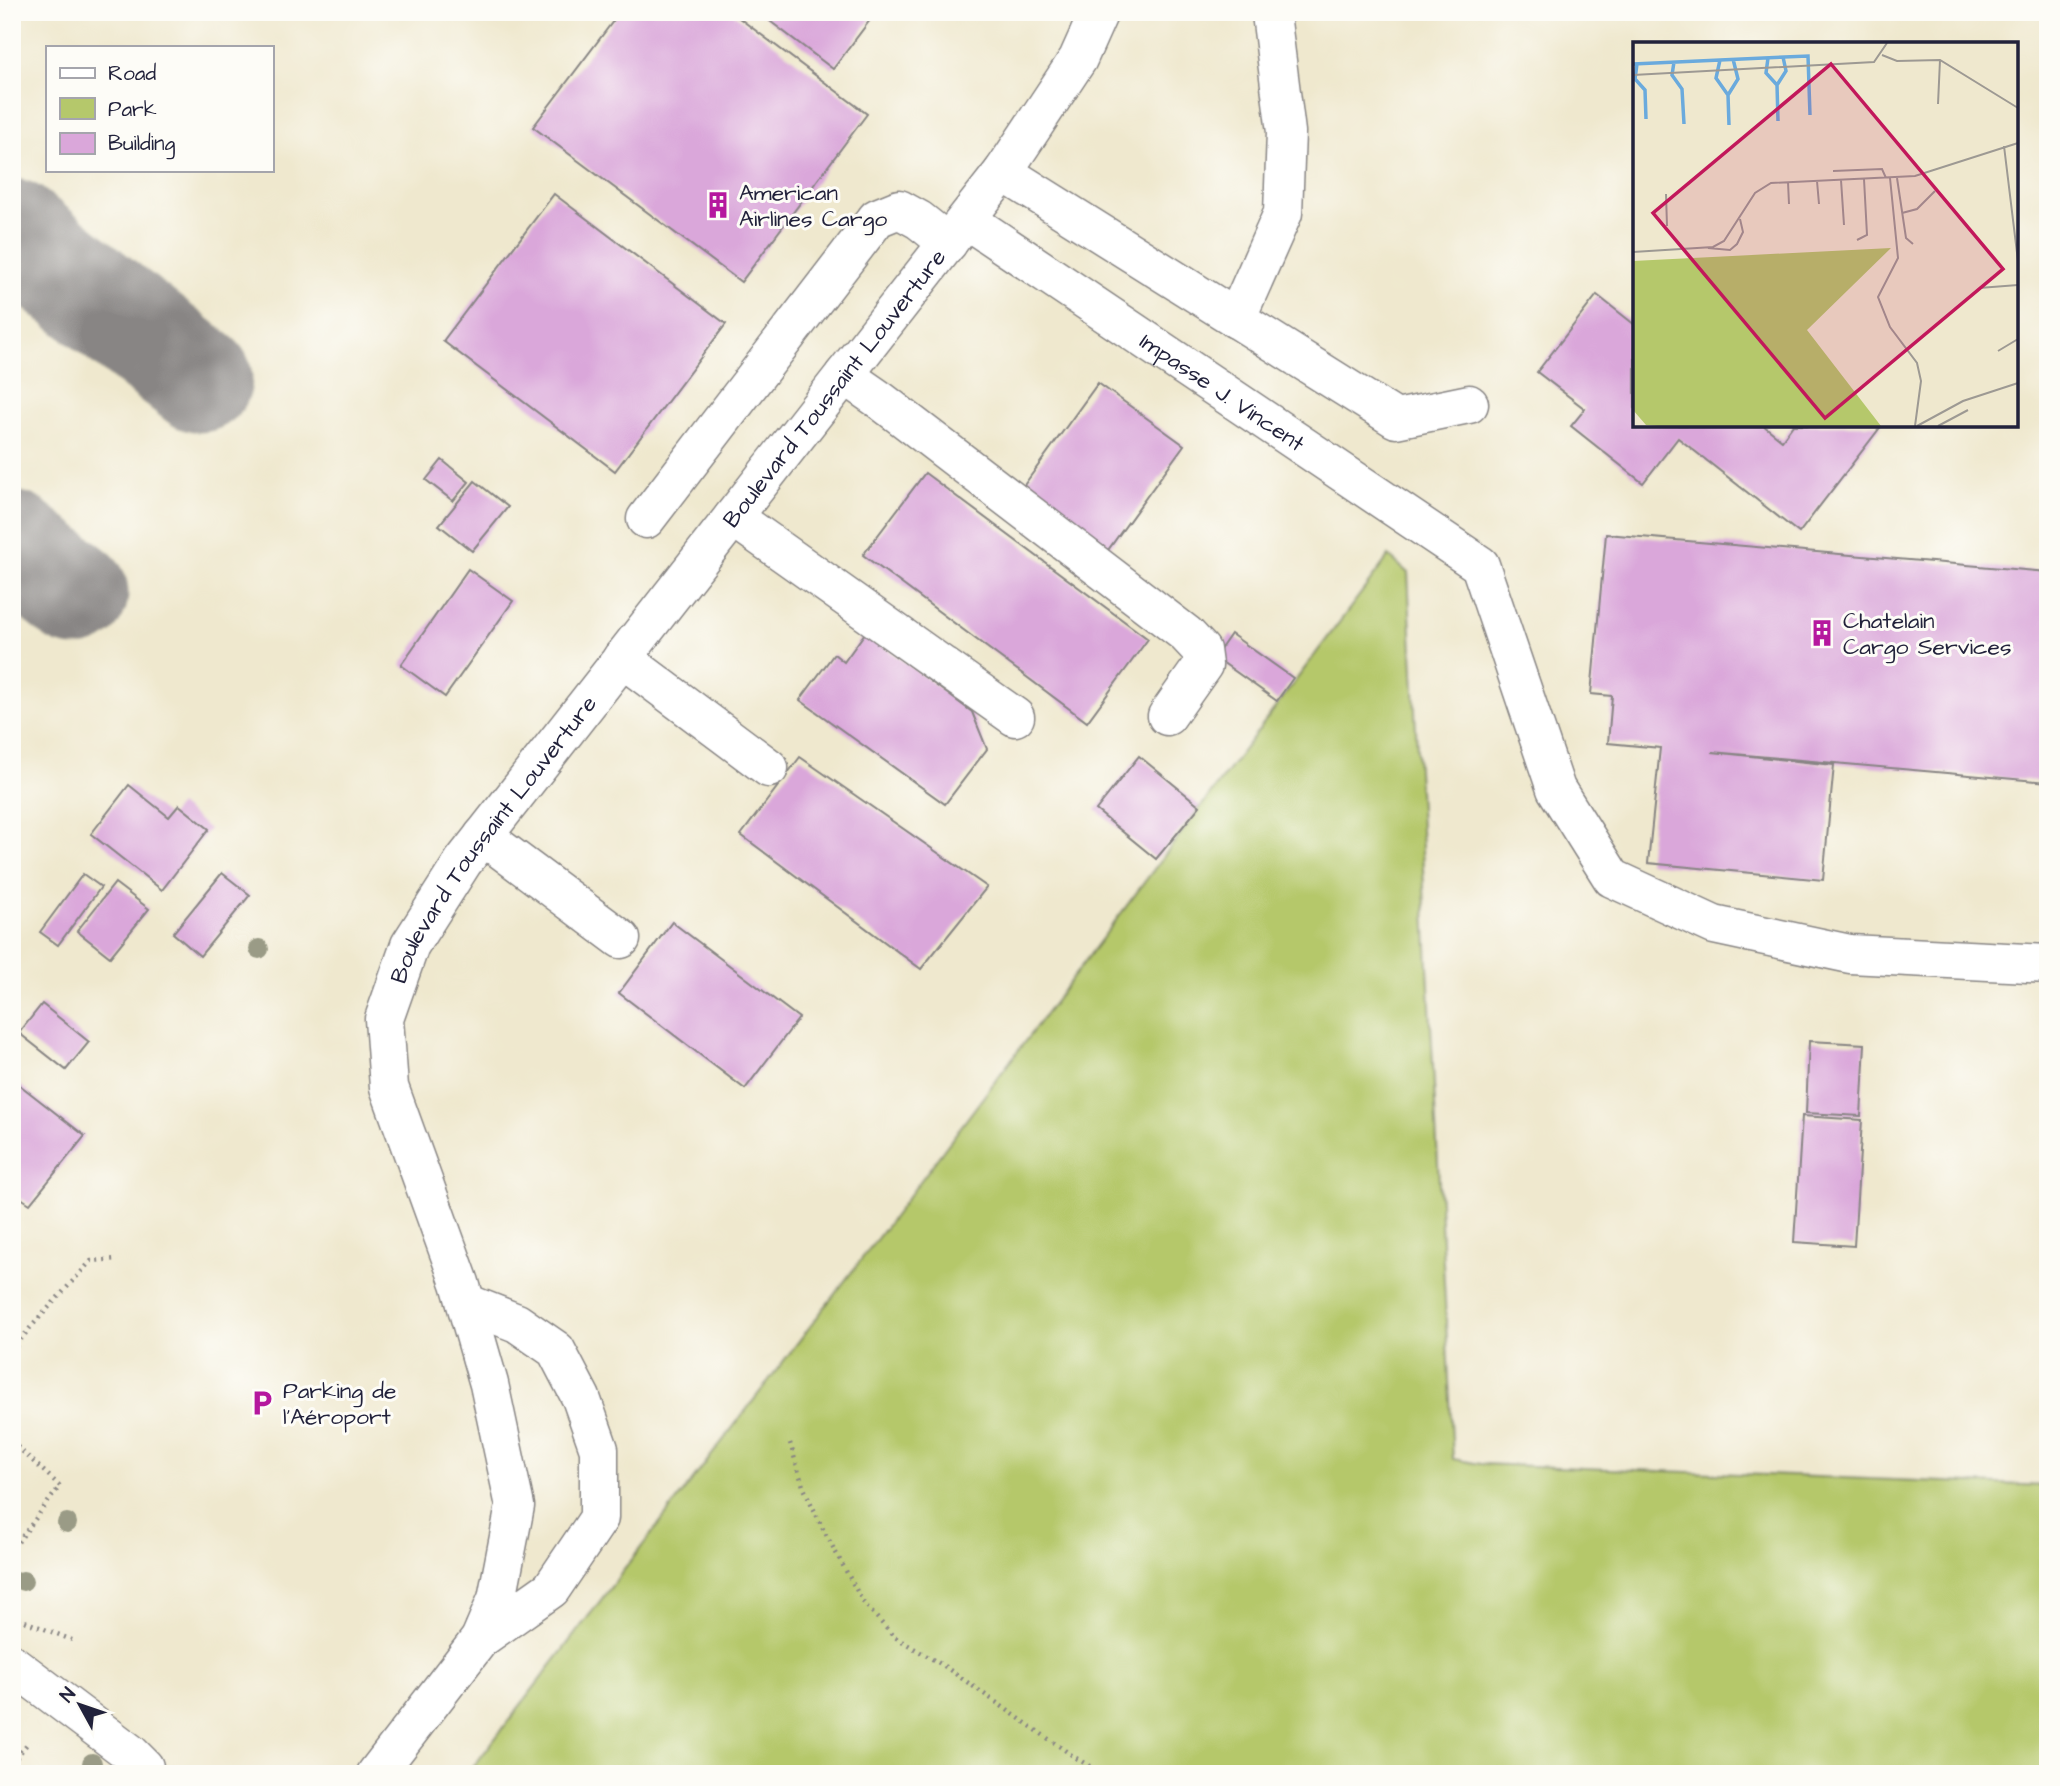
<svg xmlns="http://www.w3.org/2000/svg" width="2060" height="1786" font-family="'Architects Daughter',sans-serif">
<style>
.green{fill:#b5c86b;stroke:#6c7553;stroke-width:2}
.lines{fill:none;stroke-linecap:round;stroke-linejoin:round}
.taxiway{stroke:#888584;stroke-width:107}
.building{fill:#daa7da}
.minor-casing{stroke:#888584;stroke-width:41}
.major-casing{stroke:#888584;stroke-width:41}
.path{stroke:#888584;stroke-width:4.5;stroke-dasharray:2 5;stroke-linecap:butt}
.minor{stroke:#fff;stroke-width:38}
.major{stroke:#fff;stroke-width:38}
.tree{fill:#9a9b86}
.labels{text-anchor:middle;stroke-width:6;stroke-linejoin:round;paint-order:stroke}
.poi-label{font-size:23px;fill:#22223b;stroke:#fdfcf7;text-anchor:start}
.street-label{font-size:23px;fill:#22223b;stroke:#fdfcf7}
.inset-river{fill:none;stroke:#6aaadd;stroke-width:3.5}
.inset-road{fill:none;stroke:#9d9993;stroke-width:2}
.view{fill:#c2185b;fill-opacity:0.15;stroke:#c2185b;stroke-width:3.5}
.inset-edge{fill:none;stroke:#22223b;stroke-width:3.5}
</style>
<rect width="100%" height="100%" fill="#fdfcf7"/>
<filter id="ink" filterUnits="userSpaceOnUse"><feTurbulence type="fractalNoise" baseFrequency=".0143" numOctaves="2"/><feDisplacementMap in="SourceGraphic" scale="14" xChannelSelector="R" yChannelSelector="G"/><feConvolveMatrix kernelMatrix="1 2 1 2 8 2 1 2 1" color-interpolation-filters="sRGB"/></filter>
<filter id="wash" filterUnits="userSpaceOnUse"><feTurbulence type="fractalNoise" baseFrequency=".00686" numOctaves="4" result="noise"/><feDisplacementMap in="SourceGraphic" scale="28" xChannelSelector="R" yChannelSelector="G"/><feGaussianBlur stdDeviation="1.57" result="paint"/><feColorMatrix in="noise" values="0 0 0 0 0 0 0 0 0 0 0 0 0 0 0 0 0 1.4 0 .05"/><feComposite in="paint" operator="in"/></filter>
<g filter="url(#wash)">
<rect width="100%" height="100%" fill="#efe8ce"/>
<!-- green -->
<polygon class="green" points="1389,556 1408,573 1453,1459 1480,1464 2048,1486 2048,1774 468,1774 873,1244"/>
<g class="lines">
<!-- taxiway -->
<g class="taxiway">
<polyline points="12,232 199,379"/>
<polyline points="12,544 75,593"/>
</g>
</g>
<g id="blocks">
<!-- building -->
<g class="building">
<polygon points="620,12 731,12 867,114 741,282 533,127"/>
<polygon points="758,12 876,12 833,69"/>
<polygon points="554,194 726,324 615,471 443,341"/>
<polygon points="1597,295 1635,325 1635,425 1763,425 1782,440 1793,425 1882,425 1799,533 1678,438 1643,483 1571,426 1585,409 1537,372"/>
<polygon points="1098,383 1184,445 1108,550 1022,488"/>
<polygon points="442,460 469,482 453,501 426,480"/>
<polygon points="925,473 1148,639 1087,722 863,555"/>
<polygon points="475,481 508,507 472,551 439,525"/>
<polygon points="1606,534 2048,572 2048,782 1712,752 1834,765 1823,880 1648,863 1660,748 1608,743 1612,696 1591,694"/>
<polygon points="468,569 513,601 445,697 401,665"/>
<polygon points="865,633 972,712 987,749 945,804 800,700 834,654 844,662"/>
<polygon points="1231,634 1293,678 1277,701 1215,657"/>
<polygon points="1139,756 1200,806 1156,859 1096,810"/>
<polygon points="800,757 987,887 921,969 741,835"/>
<polygon points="129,785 169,817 179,805 209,829 162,890 91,834"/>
<polygon points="222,873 250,895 200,956 173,933"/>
<polygon points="83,874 101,887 58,945 40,932"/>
<polygon points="115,883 149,909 110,957 77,931"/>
<polygon points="672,922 799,1018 745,1089 619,993"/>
<polygon points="42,1004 89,1042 66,1070 19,1033"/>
<polygon points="1809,1041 1865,1044 1861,1116 1806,1113"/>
<polygon points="12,1079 85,1136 30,1204 21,1198 12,1209"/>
<polygon points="1802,1116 1862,1120 1854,1246 1794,1242"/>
</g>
</g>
</g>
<g filter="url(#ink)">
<use href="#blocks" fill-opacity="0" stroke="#888584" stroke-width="2"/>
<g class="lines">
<defs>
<g id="minor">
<polyline points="1003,172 1396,419 1469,404"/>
<path id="s1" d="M 967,220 L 1480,565 L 1556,789 L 1612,878 L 1714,925 L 1850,954 L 2048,964"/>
<polyline points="1236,319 1283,213 1286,132 1271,14"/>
<polyline points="844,375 880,400 1186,634 1201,650 1203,665 1167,716"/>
<polyline points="733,517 1015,717"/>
<polyline points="646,519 877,218 899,209 919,220 948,243"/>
<polyline points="622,658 769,768"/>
<polyline points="483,836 621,939"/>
<polyline points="466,1303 517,1323 556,1350 581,1398 599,1449 599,1518 551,1589 480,1639"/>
<polyline points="12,1664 130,1753 144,1767"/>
</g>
<g id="major">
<path id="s2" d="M 376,1774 L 480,1639 L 497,1599 L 515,1506 L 489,1384 L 460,1283 L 389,1087 L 384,1019 L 410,945 L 463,862 L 1003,172 L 1078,59 L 1099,12"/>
</g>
</defs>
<!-- minor casing -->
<use href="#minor" class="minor-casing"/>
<!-- major casing -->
<use href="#major" class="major-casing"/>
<!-- path -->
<g class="path">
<polyline points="12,1351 30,1328 91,1261 118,1259"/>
<polyline points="12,1442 60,1486 12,1550"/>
<polyline points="790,1443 803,1486 823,1529 863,1602 893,1636 944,1666 1076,1758 1103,1774"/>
<polyline points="12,1616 72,1640"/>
<polyline points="12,1763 27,1744"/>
</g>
<!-- minor -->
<use href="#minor" class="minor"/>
<!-- major -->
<use href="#major" class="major"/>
</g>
<!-- trees -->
<g class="tree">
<circle cx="259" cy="949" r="10"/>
<circle cx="67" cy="1523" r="10"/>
<circle cx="23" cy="1581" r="10"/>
<circle cx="92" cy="1763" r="10"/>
</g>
</g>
<!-- icons -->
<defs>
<symbol id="building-bare" viewBox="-9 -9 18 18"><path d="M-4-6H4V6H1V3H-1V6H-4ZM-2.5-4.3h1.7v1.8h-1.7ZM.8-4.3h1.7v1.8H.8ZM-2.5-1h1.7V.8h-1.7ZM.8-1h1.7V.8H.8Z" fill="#b5179e" stroke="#fdfcf7" stroke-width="2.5" paint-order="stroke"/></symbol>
<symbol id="parking-bare" viewBox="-9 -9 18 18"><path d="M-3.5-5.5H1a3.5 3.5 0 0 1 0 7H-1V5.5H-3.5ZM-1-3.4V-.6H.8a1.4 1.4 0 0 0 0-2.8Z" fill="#b5179e" stroke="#fdfcf7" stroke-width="2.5" paint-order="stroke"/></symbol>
</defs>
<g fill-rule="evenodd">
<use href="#building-bare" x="699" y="186" width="38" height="38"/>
<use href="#building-bare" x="1803" y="614" width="38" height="38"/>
<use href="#parking-bare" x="243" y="1384" width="38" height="38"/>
</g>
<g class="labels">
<!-- poi labels -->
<g class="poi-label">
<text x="739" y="200">American<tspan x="739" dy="26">Airlines Cargo</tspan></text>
<text x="1843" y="628">Chatelain<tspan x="1843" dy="26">Cargo Services</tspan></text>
<text x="283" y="1398">Parking de<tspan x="283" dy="26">l'Aéroport</tspan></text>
</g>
<!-- street labels -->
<g class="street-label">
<text dy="8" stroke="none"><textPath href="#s2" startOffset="1594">Boulevard Toussaint Louverture</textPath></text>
<text dy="8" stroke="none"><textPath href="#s1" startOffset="308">Impasse J. Vincent</textPath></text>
<text dy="8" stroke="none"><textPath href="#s2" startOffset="1027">Boulevard Toussaint Louverture</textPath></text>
</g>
</g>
<!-- overview -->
<g transform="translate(1633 42)">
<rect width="385" height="385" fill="#efe8ce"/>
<path d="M 258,206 L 174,288 L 248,384 L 25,384 L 13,383 L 0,368 L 0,219 Z" fill="#b5c86b"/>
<path class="inset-river" d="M 135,16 L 133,31 L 144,43 L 145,79M 87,18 L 83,36 L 95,53 L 96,83M 41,20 L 39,33 L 49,47 L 51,82M 0,22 L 175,14 L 177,73M 4,22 L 2,37 L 12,48 L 13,77M 144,43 L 153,29 L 150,15M 95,53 L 105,37 L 100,17"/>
<path class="inset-road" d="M 249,13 L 264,19 L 307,18 L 385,66M 0,33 L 241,20 L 254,1M 305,62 L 307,18M 371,104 L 385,219M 200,129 L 249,127 L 253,136M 257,136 L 265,216 L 245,255 L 257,285 L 284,321 L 288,339 L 282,384M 264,136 L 273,196 L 280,202M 208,138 L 211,183M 184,139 L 186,162M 155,140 L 156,162M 33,152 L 34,184M 269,171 L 284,167 L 302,149M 224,198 L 234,193 L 231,137M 75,206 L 97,208 L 104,202 L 110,190 L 107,177M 0,210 L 80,205 L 91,199 L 122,151 L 138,141 L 282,134 L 385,101M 346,246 L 385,243M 365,309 L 385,297M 284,384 L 330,359 L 385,341M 305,384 L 335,368"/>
<path class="view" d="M 198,22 L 370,227 L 192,376 L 20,171 Z"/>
<rect width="385" height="385" class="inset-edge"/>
</g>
<!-- margin -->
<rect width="2060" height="1786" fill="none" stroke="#fdfcf7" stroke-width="42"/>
<!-- legend -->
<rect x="46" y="46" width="228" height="126" fill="#fdfcf7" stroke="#a5a5ac" stroke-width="2"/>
<rect x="60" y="68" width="35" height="10" fill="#ffffff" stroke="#a5a5ac" stroke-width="2"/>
<text x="108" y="80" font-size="21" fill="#22223b">Road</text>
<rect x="60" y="98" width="35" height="21" fill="#b5c86b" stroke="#a5a5ac" stroke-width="2"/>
<text x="108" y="116" font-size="21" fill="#22223b">Park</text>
<rect x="60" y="133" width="35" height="21" fill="#daa7da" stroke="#a5a5ac" stroke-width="2"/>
<text x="108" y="150" font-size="21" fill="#22223b">Building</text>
<!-- north arrow -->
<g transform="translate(80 1705) rotate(310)" stroke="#fdfcf7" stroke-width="5" paint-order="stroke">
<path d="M0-5L12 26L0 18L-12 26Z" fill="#22223b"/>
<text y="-10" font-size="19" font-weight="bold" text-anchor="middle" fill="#22223b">N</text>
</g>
</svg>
